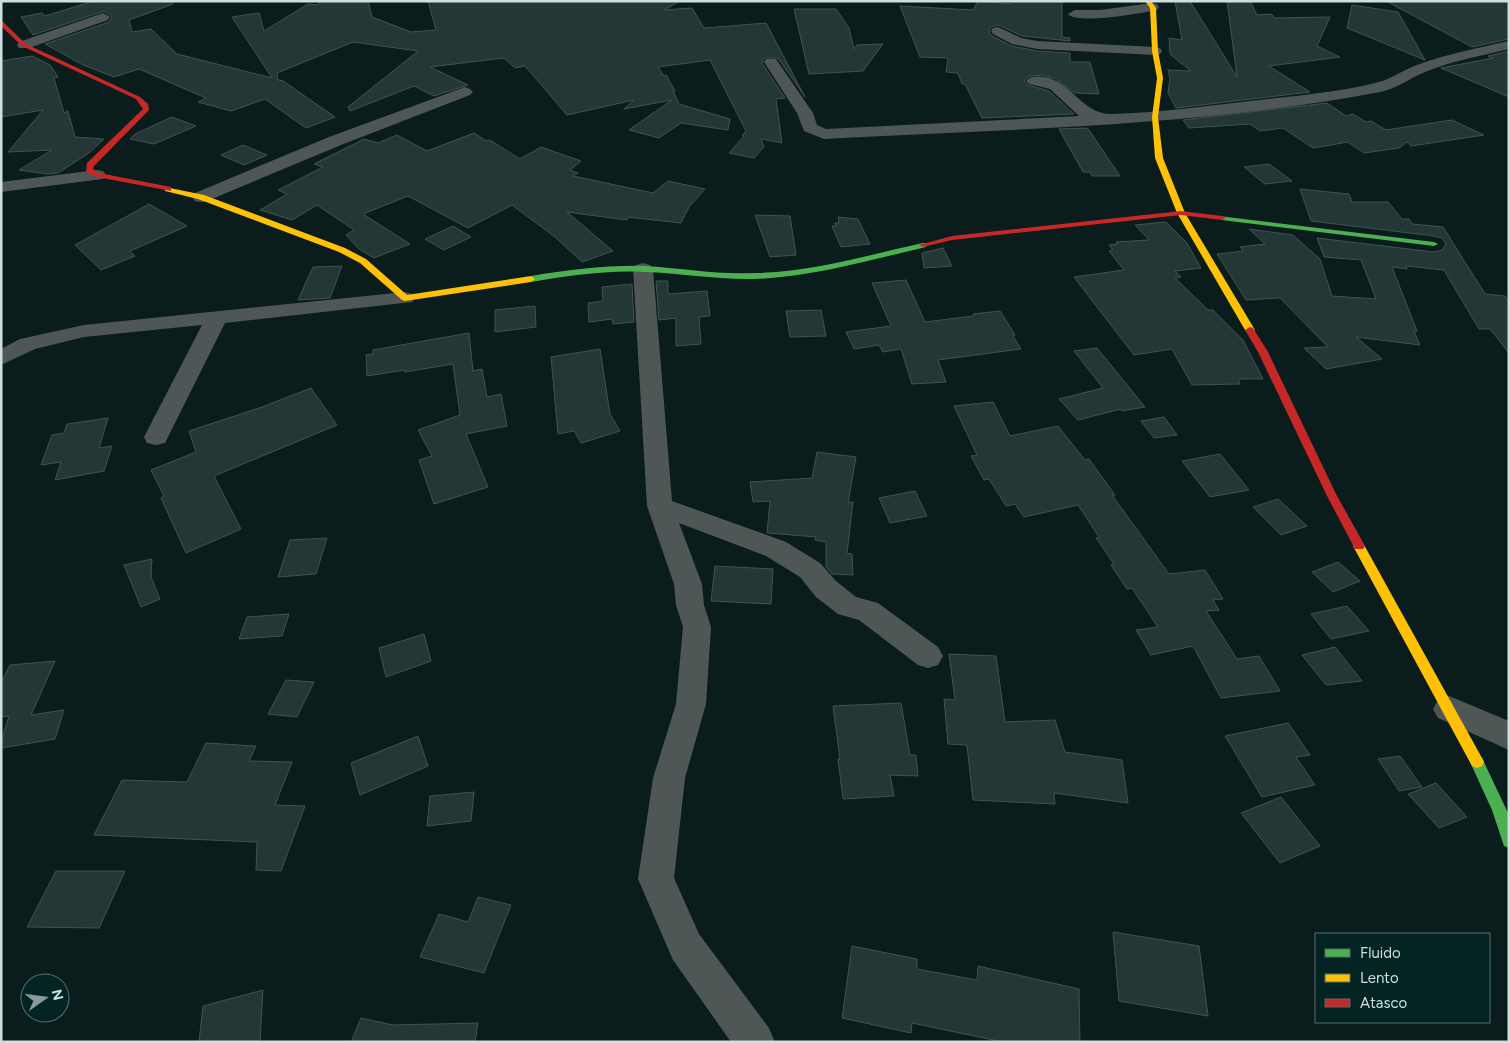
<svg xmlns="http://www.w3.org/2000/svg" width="1510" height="1043" font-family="Figtree,sans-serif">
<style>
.building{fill:#243737;stroke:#435151}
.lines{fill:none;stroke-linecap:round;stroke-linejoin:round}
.street{fill:#4f5656;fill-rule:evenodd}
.fast{fill:#4caf50;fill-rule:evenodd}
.slow{fill:#ffc107;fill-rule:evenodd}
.jam{fill:#c62828;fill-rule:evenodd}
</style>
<rect width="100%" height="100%" fill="#0b1c1c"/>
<!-- building -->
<g class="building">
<polygon points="94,1 173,1 173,4 129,20 132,32 151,29 177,54 272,78 232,17 259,13 264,31 308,4 317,5 321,1 368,1 372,17 411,32 436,30 428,1 680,1 664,10 692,8 704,28 766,23 805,97 778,58 764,58 762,63 785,98 776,99 782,143 761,139 764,147 754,158 729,153 744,136 742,136 746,131 710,60 658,67 664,76 666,75 675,91 673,91 679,104 730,119 728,130 681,123 659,138 629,130 672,100 624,109 634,100 567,115 525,66 515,68 504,58 430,67 468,85 434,96 414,86 350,111 348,107 418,51 353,42 277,73 278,80 283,81 335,117 306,128 265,99 231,111 198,102 206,98 139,69 114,77 83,65 45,44 109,22 112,17 104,11 33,35 21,17 42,13 45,16"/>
<polygon points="978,1 1011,4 1012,1 1062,1 1062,37 1070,38 1070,41 1022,36 998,25 991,27 989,32 992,36 1012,46 1037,51 1070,53 1070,62 1090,62 1099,94 1075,93 1054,78 1042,75 1029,76 1024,81 1028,85 1049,91 1074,114 982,118 965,84 962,84 958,73 946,72 948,58 920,57 900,6 973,10"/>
<polygon points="1175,1 1190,1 1237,77 1227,1 1250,1 1257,15 1271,14 1275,18 1330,17 1317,46 1340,57 1269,66 1310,92 1176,108 1168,93 1170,78 1168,70 1191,71 1170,54 1169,38 1182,40"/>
<polygon points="1386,1 1509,1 1509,39 1472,47"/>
<polygon points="1352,5 1398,12 1425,60 1347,28"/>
<polygon points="794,9 836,9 849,28 854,49 857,45 883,44 863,71 809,74"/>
<polygon points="1509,51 1509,97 1441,68 1493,58 1488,56"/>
<polygon points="32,56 50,65 58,77 54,78 64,113 68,111 75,137 104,139 89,153 58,173 47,174 19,170 52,150 8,152 43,110 1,117 1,61"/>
<polygon points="1327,103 1346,116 1353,114 1366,122 1371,121 1386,130 1452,120 1484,135 1411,146 1407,142 1399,148 1364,153 1348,142 1313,148 1283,128 1260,131 1250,124 1189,128 1183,120"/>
<polygon points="172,117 196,126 154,144 130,139 135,134"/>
<polygon points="1087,128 1089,130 1120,176 1092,176 1090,172 1083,172 1059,129"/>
<polygon points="474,133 486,141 490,140 520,159 541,147 581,161 570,170 578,173 573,176 653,193 668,181 705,189 689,207 681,223 628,217 627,220 567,212 613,251 582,262 555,237 512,205 468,228 408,196 363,214 410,244 374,258 359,249 346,235 354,230 317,205 292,220 260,210 287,194 278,190 323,167 314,164 364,139 378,143 397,135 427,151"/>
<polygon points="243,145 267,155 244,165 221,155"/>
<polygon points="1269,164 1292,181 1265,184 1244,167"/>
<polygon points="1300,189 1349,194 1352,202 1388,202 1402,219 1409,219 1412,224 1443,227 1485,294 1505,296 1509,302 1509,353 1490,329 1479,329 1444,270 1406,266 1407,269 1392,267 1417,331 1414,331 1420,345 1356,337 1382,359 1326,369 1304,348 1328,347 1280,298 1246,300 1217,254 1243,251 1240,247 1265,244 1249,229 1293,235 1320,259 1332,296 1376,299 1361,260 1324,257 1317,238 1434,252 1442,250 1446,244 1442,238 1434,236 1311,221"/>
<polygon points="149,204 187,226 130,251 135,256 101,270 75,245"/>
<polygon points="755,215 790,216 796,255 770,257"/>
<polygon points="838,217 858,219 870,244 841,247 832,226 836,226 835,223 839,223"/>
<polygon points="1166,222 1187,243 1201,268 1175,271 1181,277 1175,278 1208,310 1213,310 1243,340 1263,379 1238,379 1240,384 1192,385 1172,349 1134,355 1074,277 1124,270 1109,251 1113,250 1109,245 1118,244 1116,242 1149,240 1135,225"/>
<polygon points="453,226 471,237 444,250 425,239"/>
<polygon points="943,248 952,266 924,268 922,253"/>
<polygon points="342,266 330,298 298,300 313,267"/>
<polygon points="906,280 925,322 974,316 973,314 1000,311 1015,335 1013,336 1021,349 938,360 946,382 912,384 901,349 883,352 879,345 854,349 846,332 891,326 872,283"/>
<polygon points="656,281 668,281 668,294 707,291 710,316 699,317 701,344 676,346 676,318 659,320"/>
<polygon points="632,284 634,322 613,324 612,319 589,322 588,303 603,301 602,287"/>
<polygon points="535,306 536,327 495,332 495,310"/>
<polygon points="821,310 826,336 790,337 786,311"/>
<polygon points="469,333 473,371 482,369 487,397 501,394 507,426 466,434 488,487 434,504 419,460 432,456 418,430 460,415 453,364 405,372 405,370 367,376 366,355 373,354 373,350"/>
<polygon points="1097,348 1145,407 1122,411 1121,409 1078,420 1059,399 1103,388 1074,351"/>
<polygon points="600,349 610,414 620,431 581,443 574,431 558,434 551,357"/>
<polygon points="311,388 337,425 214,476 241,529 186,553 161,498 164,496 151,470 196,452 189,431 262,407"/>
<polygon points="993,402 1010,436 1058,426 1085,460 1089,459 1115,495 1112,495 1169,574 1205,570 1223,599 1213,600 1219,610 1206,611 1237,659 1259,656 1280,691 1221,698 1193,646 1151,655 1136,630 1158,627 1132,588 1127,589 1111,565 1114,564 1096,538 1099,537 1078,505 1024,517 1015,504 1006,506 989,479 984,480 971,456 977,455 954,406"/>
<polygon points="1164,417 1177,435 1154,438 1141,421"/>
<polygon points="108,418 99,448 112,446 104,471 55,480 61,462 41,465 52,435 64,433 67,424"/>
<polygon points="817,452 856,457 848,503 853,502 847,553 852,554 853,575 832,574 826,567 826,542 815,540 816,537 767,533 770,501 753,502 750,482 812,478"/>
<polygon points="1220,454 1249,490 1210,497 1182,461"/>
<polygon points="915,491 927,516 890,523 879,498"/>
<polygon points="1278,499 1307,526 1281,535 1253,507"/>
<polygon points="327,538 316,574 278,577 290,540"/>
<polygon points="152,559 151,577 160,599 141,607 124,565"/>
<polygon points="1338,562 1360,581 1333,592 1312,572"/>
<polygon points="715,566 773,569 771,604 711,601"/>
<polygon points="1347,606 1369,631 1331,639 1311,614"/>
<polygon points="289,614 282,636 239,639 247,617"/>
<polygon points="424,634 431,661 386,677 379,648"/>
<polygon points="1335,647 1362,681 1326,685 1302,655"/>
<polygon points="949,654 996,656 1005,722 1055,720 1065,752 1122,760 1128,803 1054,793 1055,804 973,800 967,745 948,744 944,699 955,700"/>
<polygon points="55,661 31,715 64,710 55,739 1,748 1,742 9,716 1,717 1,683 10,665"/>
<polygon points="286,680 314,682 297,717 268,714"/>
<polygon points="901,703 910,755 916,755 918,776 890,775 894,796 843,799 838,759 840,759 833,706"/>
<polygon points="1288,723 1310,755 1296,757 1315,785 1262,797 1225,736"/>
<polygon points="418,736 428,766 360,795 351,763"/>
<polygon points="206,743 256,746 249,761 292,762 275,805 305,806 281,871 256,870 257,842 94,835 122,780 187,782"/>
<polygon points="1400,756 1422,787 1399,791 1378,759"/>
<polygon points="1436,783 1467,817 1439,828 1408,794"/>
<polygon points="474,792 471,821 427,826 430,796"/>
<polygon points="1281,797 1320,846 1280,863 1241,813"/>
<polygon points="56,871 125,871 99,928 27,927"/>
<polygon points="478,897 511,905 484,973 420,957 439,914 468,922"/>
<polygon points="1113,932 1199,946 1208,1016 1119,1001"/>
<polygon points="852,946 917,959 917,969 977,980 978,966 1079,989 1080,1042 1003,1042 912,1023 911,1033 842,1018"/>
<polygon points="263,990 260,1042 199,1042 203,1006"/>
<polygon points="361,1018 393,1025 478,1023 475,1042 351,1042"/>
</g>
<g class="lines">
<!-- street -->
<g class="street">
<path d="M 1152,3 L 1157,4 L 1159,7 L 1157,10 C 1142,13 1077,25 1068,14 L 1075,10 L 1100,10 Z"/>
<polygon points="103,13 110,17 108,20 29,48 19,48 17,45 19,42"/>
<polygon points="998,27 1021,38 1037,41 1155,47 1160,48 1162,51 1160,54 1155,55 1037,49 1012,44 993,34 991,31 993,28"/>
<path d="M 1509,41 L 1509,49 C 1481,56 1451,61 1425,72 C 1410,78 1396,89 1380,92 C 1197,127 1009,129 824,139 L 804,131 L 797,113 L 764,62 L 766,59 L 776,59 L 813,113 L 817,125 L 826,129 L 1079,116 L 1050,89 L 1029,84 L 1026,81 L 1029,78 C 1067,68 1078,115 1111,114 C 1158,113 1205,106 1251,101 C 1292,96 1335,93 1375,83 C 1390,80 1403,70 1417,65 C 1447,54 1478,48 1509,41 Z"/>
<polygon points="465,87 470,89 473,92 470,95 341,145 207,201 201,202 195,201 192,197 195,193 329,137"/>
<polygon points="97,170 103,171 106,175 103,179 1,192 1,182"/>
<polygon points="643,263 650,265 653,269 672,501 786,542 820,563 836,581 856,597 878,603 938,647 943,656 938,665 928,668 918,665 859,620 838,614 816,597 800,577 766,556 679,523 702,584 704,605 711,627 706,704 685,778 674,878 699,934 769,1028 775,1042 731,1042 673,960 638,879 653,778 676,704 683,627 676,605 674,584 647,506 633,269 636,265"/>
<polygon points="405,292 412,294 415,298 412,302 225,323 165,443 156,445 147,443 144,437 202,325 84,337 35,349 1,365 1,349 20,339 84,325"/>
<polygon points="1449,696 1509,721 1509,750 1438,718 1433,709 1438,700"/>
</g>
<!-- fast -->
<g class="fast">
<polygon points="1219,216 1434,242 1438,244 1434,246 1222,220 1218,218"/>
<path d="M 923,243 L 926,243 L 926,247 C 870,260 812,277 754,279 C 718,280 681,273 644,272 C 606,270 568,276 531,282 L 527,279 L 531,276 C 569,270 606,265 645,266 C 681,268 718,275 755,273 C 812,272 868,255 923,243 Z"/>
<polygon points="1477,756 1482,758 1509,815 1509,848 1504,846 1492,810 1470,762 1472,758"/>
</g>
<!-- slow -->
<g class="slow">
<polygon points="1145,1 1151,1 1156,8 1158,51 1163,78 1158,117 1163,158 1185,213 1255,330 1253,332 1250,333 1245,330 1177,213 1155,158 1152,117 1157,78 1152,51 1150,8"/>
<polygon points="165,187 204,195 345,248 366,259 407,295 531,276 535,279 531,282 405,301 402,300 360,263 339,252 198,199 165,191"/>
<polygon points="1359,542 1363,543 1482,758 1484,762 1482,766 1477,768 1472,766 1353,546 1355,543"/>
</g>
<!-- jam -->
<g class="jam">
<polygon points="1,20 26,44 140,97 148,104 149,110 94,166 93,169 99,173 171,187 171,191 97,177 86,172 87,163 143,109 136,99 22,46 1,26"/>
<polygon points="1181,211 1222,216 1226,218 1222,220 1181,215 952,240 923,247 919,245 952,236"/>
<polygon points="1250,327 1253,328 1268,352 1336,494 1365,546 1363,549 1355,549 1326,494 1258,352 1245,330"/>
</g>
</g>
<!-- border -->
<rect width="1510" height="1043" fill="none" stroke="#cedfdf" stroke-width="5"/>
<!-- legend -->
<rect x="1315" y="933" width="175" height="90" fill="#042323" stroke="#556e6e"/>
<rect x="1325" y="949" width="25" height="8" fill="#4caf50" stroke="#556e6e"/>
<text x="1360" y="958" font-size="15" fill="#cedfdf">Fluido</text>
<rect x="1325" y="974" width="25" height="8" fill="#ffc107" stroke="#556e6e"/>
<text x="1360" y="983" font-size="15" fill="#cedfdf">Lento</text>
<rect x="1325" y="999" width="25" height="8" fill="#c62828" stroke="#556e6e"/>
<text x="1360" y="1008" font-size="15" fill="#cedfdf">Atasco</text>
<!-- north arrow -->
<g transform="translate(45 998) rotate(76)"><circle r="24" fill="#042323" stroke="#556e6e"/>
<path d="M0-4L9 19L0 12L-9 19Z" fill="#8a9b9b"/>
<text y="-8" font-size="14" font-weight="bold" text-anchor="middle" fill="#cedfdf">N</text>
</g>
</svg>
